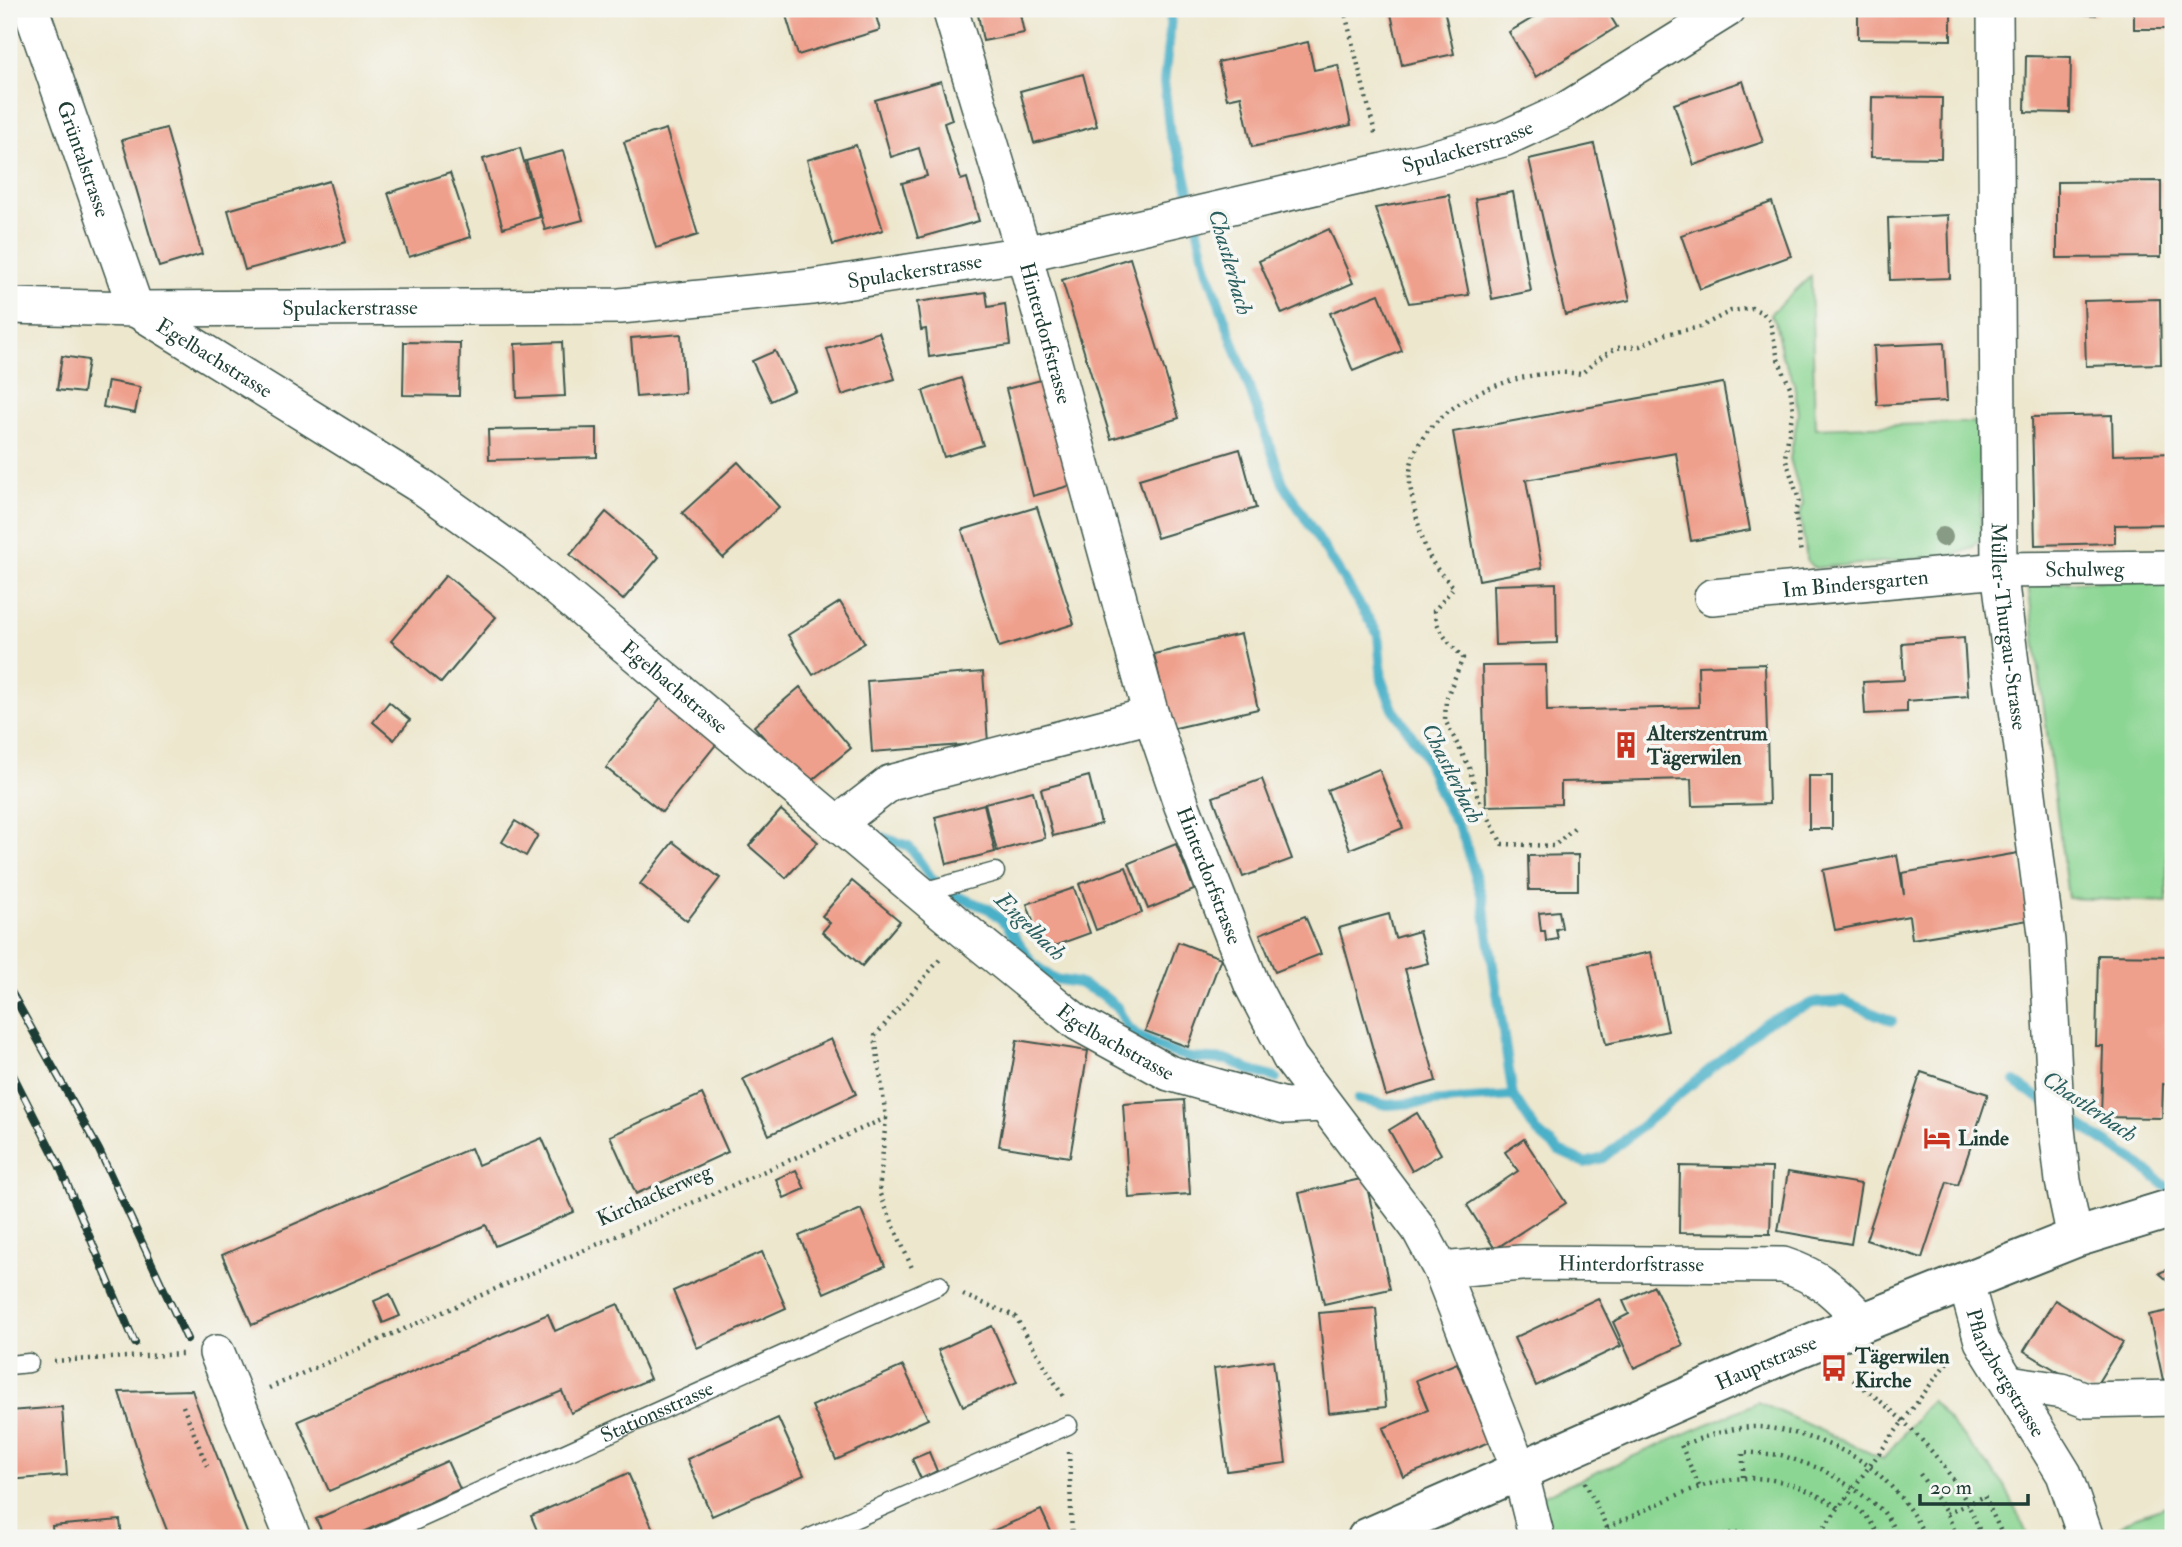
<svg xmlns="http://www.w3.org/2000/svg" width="2182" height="1547" font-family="'IM FELL Double Pica',serif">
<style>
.green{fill:#8bd693;stroke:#558a64;stroke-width:2}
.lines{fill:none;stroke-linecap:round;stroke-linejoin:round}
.stream{stroke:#49b0c8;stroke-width:10}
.building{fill:#efa08d}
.lane-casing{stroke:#3e564b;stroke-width:21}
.street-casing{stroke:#3e564b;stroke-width:38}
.secondary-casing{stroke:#3e564b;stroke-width:42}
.path{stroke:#3e564b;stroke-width:4.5;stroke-dasharray:2 5;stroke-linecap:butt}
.lane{stroke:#fff;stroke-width:18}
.street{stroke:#fff;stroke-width:35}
.secondary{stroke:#fff;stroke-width:38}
.rail-casing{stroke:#1f3d34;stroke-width:8}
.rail{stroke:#f6f6f2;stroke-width:5;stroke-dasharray:16;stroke-linecap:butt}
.tree{fill:#889b84}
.labels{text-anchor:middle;stroke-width:7;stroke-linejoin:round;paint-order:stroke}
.street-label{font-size:21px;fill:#1f3d34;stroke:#f6f6f2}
.poi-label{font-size:21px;font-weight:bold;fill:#1f3d34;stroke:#f6f6f2;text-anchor:start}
.water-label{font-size:23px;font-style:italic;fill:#2c6060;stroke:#f6f6f2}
</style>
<rect width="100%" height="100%" fill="#f6f6f2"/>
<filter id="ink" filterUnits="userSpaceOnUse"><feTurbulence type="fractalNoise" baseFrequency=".0143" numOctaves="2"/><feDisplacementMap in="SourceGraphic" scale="14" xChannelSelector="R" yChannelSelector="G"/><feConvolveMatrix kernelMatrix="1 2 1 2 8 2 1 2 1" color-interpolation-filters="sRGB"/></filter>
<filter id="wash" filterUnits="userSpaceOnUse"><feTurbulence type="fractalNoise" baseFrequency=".00686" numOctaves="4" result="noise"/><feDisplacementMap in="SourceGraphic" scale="28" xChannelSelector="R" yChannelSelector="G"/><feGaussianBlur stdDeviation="1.57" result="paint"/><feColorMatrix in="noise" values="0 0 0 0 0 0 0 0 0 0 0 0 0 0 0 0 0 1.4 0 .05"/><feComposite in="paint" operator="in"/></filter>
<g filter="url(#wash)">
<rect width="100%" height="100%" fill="#ede7ce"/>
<!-- green -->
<g class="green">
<polygon points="1811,276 1815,428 1980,422 1981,538 1972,548 1953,556 1814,568 1807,560 1800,516 1803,503 1790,459 1798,414 1794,382 1782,356 1775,321 1770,314"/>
<polygon points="2173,578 2173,850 2167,849 2167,902 2068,898 2028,584"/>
<polygon points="1931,1400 2004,1484 2029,1538 1547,1538 1535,1499 1758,1402 1883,1459"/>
<polygon points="2173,1504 2173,1538 2104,1538 2134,1517"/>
</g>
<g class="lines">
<!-- stream -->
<g class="stream">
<polyline points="1172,9 1164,82 1170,135 1182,161 1206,266 1283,483 1378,634 1382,681 1393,709 1422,750 1442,798 1463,836 1483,900 1513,1096 1536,1131 1559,1151 1585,1163 1603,1158 1768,1021 1813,1003 1844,1001 1892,1021"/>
<polyline points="878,836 909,846 932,879 954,895 989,909 1006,924 1033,964 1054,979 1078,983 1101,994 1117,1007 1127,1026 1138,1036 1168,1051 1190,1058 1229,1060 1249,1070 1276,1078"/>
<polyline points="2015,1082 2048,1104"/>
<polyline points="1358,1099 1387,1105 1513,1096"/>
<polyline points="2064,1115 2135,1161 2173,1192"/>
</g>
</g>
<g id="blocks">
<!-- building -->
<g class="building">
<polygon points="784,9 874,9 880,30 798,55"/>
<polygon points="977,9 1019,9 1024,33 983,41"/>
<polygon points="1390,9 1444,9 1454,54 1402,65"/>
<polygon points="1548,9 1606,9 1617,27 1536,77 1509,32"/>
<polygon points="1858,9 1951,9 1951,40 1858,39"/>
<polygon points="2049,9 2096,9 2096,15 2049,12"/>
<rect x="2134" y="9" width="39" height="20"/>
<polygon points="1308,42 1314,70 1338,65 1351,125 1252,147 1241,96 1227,99 1218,62"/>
<polygon points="2026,56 2071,57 2070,113 2025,112"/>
<polygon points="1083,74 1097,126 1034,143 1020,91"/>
<polygon points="941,81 952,120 944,123 961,180 967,178 979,221 918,238 902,183 927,176 919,148 891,157 875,100"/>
<polygon points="1743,81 1763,142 1694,165 1674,104"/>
<polygon points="1872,97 1942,98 1941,158 1871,157"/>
<polygon points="166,128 202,254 159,267 122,140"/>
<polygon points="666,129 698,235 656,248 624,142"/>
<polygon points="1594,144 1630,300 1565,315 1529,159"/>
<polygon points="856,145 883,230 833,245 807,160"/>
<polygon points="520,148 540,217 503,228 483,159"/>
<polygon points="563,151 583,220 545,230 526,161"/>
<polygon points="450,173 471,237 409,257 388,193"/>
<polygon points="329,181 346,242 245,270 228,210"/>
<polygon points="2161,181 2161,257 2057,258 2057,182"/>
<polygon points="1513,192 1531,291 1492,299 1475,199"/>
<polygon points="1449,195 1469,295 1409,303 1375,208"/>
<polygon points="1772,202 1791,256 1700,289 1681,235"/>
<polygon points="1948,215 1950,278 1890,280 1888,218"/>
<polygon points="1329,229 1353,283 1282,314 1259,261"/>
<polygon points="1130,258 1179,418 1111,439 1062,280"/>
<polygon points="986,292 988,307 1005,304 1010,345 929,357 926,329 921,330 917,302"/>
<polygon points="1379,294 1402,351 1353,371 1330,313"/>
<polygon points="2160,299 2161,364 2086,366 2084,301"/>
<polygon points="879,332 895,379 842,395 827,349"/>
<polygon points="681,334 685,393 636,397 631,338"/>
<polygon points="404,342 460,343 459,396 403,395"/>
<polygon points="562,342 565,396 517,398 515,344"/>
<polygon points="1944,343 1947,401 1877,405 1874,346"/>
<polygon points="775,351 794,390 771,401 752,361"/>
<polygon points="62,356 88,360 83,393 57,390"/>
<polygon points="961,378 983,445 944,457 923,391"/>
<polygon points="1045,379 1072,485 1033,496 1006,389"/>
<polygon points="108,381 140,387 135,413 103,407"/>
<polygon points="1723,383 1750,530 1691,541 1676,453 1526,480 1542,568 1479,580 1453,432"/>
<polygon points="2112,415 2113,455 2173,453 2173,524 2115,525 2115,543 2035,545 2032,417"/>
<polygon points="597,428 597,457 489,460 488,430"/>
<polygon points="1240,449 1256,508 1157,538 1139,479"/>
<polygon points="738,462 779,507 723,558 682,513"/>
<polygon points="1037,507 1074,624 999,647 962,530"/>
<polygon points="606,512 659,557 623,600 570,555"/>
<polygon points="446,575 496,617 441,683 391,641"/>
<polygon points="1556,583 1557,643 1495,645 1493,585"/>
<polygon points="840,602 865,643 813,675 788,635"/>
<polygon points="1241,634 1258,709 1171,729 1154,654"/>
<polygon points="1964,638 1968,696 1907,701 1907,712 1865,714 1863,682 1904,680 1902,643"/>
<polygon points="1765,664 1769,804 1692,806 1691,779 1561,782 1561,804 1486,806 1482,666 1546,665 1547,711 1699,707 1698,666"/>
<polygon points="983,672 988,743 872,752 867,681"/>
<polygon points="800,687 851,748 805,786 754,726"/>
<polygon points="666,692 722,737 662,812 606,768"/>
<polygon points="389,702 410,720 394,740 373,722"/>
<polygon points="1379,769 1403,828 1350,849 1327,790"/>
<polygon points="1089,776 1101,824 1053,836 1041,789"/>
<rect x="1809" y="776" width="23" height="53"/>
<polygon points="1262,779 1292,859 1243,877 1213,797"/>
<polygon points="1033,791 1045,838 997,851 985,803"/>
<polygon points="984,804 995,852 947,864 935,817"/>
<polygon points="781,810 818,842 786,878 749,846"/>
<polygon points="515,821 538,835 526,856 502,842"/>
<polygon points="673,842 720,878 687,921 640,884"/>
<polygon points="1176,844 1194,890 1148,909 1129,863"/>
<polygon points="2018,853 2029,920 1912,939 1909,916 1835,930 1823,870 1897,855 1904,895 1902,873"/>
<polygon points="1578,855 1578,890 1529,890 1528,856"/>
<polygon points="1126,867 1142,913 1096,930 1079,884"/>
<polygon points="852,881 900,921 862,966 822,932 830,923 822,916"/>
<polygon points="1074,888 1090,933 1043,950 1027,904"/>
<polygon points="1559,911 1562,928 1556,929 1558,939 1546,941 1545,931 1541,931 1539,913"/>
<polygon points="1389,914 1395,938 1419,931 1428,963 1405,969 1436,1081 1386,1096 1339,928"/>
<polygon points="1305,916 1321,954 1275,972 1260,934"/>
<polygon points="1178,942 1221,958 1188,1047 1145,1031"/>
<polygon points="1651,952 1668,1031 1606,1044 1589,965"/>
<polygon points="2098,955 2173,956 2173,1047 2170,1047 2169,1085 2163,1084 2162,1118 2101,1117 2103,1046 2096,1046"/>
<polygon points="831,1039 856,1094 769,1135 743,1079"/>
<polygon points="1017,1040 1088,1051 1070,1157 999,1146"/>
<polygon points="1921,1072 1988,1094 1958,1185 1947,1182 1922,1258 1866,1240"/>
<polygon points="702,1094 728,1152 636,1194 610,1136"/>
<polygon points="1184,1100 1190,1194 1129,1198 1123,1104"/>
<polygon points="1417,1113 1441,1154 1412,1171 1389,1130"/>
<polygon points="542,1138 574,1212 495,1246 486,1225 252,1325 222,1255 471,1148 478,1165"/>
<polygon points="1524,1139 1566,1203 1495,1249 1467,1205 1518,1171 1505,1152"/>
<polygon points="1680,1166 1772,1168 1770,1234 1679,1233"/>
<polygon points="796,1170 805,1189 784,1198 776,1179"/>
<polygon points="1788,1172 1861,1184 1851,1244 1778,1231"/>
<polygon points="1365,1178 1390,1289 1324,1304 1299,1193"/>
<polygon points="861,1209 885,1266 824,1293 799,1236"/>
<polygon points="762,1252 786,1308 697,1348 673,1291"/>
<polygon points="2173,1267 2173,1285 2159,1273"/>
<polygon points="1654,1286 1683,1345 1634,1368 1613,1322 1629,1314 1623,1301"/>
<polygon points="390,1294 400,1316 383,1323 374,1301"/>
<polygon points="1598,1298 1621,1346 1536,1386 1514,1338"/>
<polygon points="2055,1300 2123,1342 2092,1392 2024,1351"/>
<polygon points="618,1304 650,1379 571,1413 562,1391 329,1491 298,1421 548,1314 555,1331"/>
<polygon points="1376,1308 1386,1407 1329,1413 1319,1313"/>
<polygon points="2173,1310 2173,1378 2163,1380 2149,1315"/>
<polygon points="992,1326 1017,1382 963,1406 938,1350"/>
<polygon points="1273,1360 1286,1463 1227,1471 1214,1368"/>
<polygon points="1457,1363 1490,1442 1403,1477 1383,1428 1428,1410 1416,1380"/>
<polygon points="903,1366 928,1419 836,1460 812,1406"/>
<polygon points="192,1390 196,1402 249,1538 170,1538 147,1479 119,1392"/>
<polygon points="62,1407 67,1475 9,1480 9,1411"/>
<polygon points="778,1418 804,1475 712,1516 687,1459"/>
<polygon points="929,1452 937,1471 921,1479 912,1459"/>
<polygon points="447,1461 460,1489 349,1538 325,1538 316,1519"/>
<polygon points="628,1473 657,1538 532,1538 539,1535 531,1516"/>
<polygon points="1041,1510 1054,1538 976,1538"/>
<polygon points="120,1520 122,1538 53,1538 52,1526"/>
</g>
</g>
</g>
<g filter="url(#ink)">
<use href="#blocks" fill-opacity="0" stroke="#3e564b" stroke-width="2"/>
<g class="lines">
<defs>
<g id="lane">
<polyline points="919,893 995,872"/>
<polyline points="9,1365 29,1363"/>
<path id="s1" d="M 376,1538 L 939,1285"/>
<polyline points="810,1538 1068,1425"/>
</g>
<g id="street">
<path id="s2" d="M 31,9 L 136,309"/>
<path id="s3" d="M 950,9 L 1024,254 L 1151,715 L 1182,806 L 1252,985 L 1290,1058 L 1419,1229 L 1441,1270 L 1521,1263 L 1783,1265 C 1823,1278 1835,1292 1864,1322"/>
<path id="s4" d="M 1995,9 L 1999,570 L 2047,941 L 2057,1129 L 2063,1181 L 2075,1238"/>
<path id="s5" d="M 9,306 L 136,309 L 620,306 L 812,287 L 1024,254 L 1384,171 L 1503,139 L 1564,111 L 1728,9"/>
<path id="s6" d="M 137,310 L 424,488 L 515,553 L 964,930 L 1078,1023 L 1169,1073 L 1285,1106 L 1322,1104"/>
<path id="s7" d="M 1712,597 L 1999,570 L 2173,568"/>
<polyline points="837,824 890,783 1151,715"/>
<polyline points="1441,1270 1520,1471 1537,1538"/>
<path id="s8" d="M 1965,1280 L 1982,1341 L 2064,1474 L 2086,1538"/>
<polyline points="217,1353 293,1538"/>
<polyline points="2009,1383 2062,1391 2086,1400 2173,1398"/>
</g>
<g id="secondary">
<path id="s9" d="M 1367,1538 L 1794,1350 L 2075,1238 L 2173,1208"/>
</g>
</defs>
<!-- lane casing -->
<use href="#lane" class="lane-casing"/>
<!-- street casing -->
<use href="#street" class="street-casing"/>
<!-- secondary casing -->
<use href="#secondary" class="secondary-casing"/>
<!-- path -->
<g class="path">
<polyline points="1344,9 1376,137"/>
<path d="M 1574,828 L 1554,846 L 1502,844 L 1477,795 L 1469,767 L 1445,720 L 1446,699 L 1463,658 C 1449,642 1437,632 1434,611 L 1454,587 C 1431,566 1426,553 1418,523 C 1414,505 1407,484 1411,465 C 1424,402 1524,365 1581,374 L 1597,360 L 1616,348 L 1640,346 L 1666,334 L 1700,327 L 1731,311 L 1752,308 L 1763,313 L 1770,321 L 1778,359 L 1790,387 L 1793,409 L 1785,457 L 1799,500 L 1795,512 L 1801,554"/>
<polyline points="886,1118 879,1192 912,1268"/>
<polyline points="963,1295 1015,1316 1064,1398"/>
<polyline points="54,1361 182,1354"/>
<path d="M 1853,1380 C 1907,1419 1961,1473 1982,1538"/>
<polyline points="269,1388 886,1118 875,1036 941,958"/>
<polyline points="183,1406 207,1466"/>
<polyline points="1069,1452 1072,1538"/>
<polyline points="1920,1474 1947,1514 1958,1538"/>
<polyline points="1743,1477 1743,1452 1781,1455 1821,1469 1853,1488 1883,1511 1900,1538"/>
<polyline points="1585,1482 1612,1538"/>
<path d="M 1699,1486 L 1681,1445 C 1705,1437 1733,1426 1759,1427 C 1792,1429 1844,1447 1870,1467 C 1893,1485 1914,1512 1926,1538"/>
<polyline points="1846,1498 1866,1516 1882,1538"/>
<polyline points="1947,1514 1984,1496 2004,1538"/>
<path d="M 1607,1528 C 1691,1489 1750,1449 1839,1508"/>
<path d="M 1716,1538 C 1738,1528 1758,1533 1782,1538"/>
<polyline points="1816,1538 1951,1357"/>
</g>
<!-- lane -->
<use href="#lane" class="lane"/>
<!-- street -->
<use href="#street" class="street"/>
<!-- secondary -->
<use href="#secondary" class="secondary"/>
<defs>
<g id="rail">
<polyline points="9,988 99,1150 187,1339"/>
<polyline points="9,1067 59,1165 135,1343"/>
</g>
</defs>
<!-- rail casing -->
<use href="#rail" class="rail-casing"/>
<!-- rail -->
<use href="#rail" class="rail"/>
</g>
<!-- trees -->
<circle class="tree" cx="1943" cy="537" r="10"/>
</g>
<!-- icons -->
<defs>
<symbol id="building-bare" viewBox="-9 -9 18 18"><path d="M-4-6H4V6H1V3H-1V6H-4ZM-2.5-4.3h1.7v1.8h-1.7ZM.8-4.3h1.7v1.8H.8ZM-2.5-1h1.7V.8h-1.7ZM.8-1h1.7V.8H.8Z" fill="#c8321e" stroke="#f6f6f2" stroke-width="2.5" paint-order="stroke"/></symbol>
<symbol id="hotel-bare" viewBox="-9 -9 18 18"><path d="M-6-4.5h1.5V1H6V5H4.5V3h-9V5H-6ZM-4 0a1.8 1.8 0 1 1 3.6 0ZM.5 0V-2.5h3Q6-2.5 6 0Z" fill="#c8321e" stroke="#f6f6f2" stroke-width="2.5" paint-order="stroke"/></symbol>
<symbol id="bus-bare" viewBox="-9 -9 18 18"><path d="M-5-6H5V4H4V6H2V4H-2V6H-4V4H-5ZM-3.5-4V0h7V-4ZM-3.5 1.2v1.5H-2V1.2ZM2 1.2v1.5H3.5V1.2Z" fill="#c8321e" stroke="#f6f6f2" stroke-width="2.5" paint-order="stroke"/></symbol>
</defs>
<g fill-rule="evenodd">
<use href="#building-bare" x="1607" y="726" width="38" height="38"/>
<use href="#hotel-bare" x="1918" y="1119" width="38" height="38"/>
<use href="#bus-bare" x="1815" y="1349" width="38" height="38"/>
</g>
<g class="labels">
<!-- street labels -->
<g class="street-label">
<text dy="7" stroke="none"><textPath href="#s5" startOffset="1475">Spulackerstrasse</textPath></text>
<text dy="7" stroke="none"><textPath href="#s2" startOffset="159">Grüntalstrasse</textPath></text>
<text dy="7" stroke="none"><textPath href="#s5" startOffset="908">Spulackerstrasse</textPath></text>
<text dy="7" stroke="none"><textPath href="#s5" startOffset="341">Spulackerstrasse</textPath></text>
<text dy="7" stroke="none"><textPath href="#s3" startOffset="338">Hinterdorfstrasse</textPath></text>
<text dy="7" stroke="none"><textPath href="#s6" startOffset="91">Egelbachstrasse</textPath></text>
<text dy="7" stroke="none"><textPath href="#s7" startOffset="374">Schulweg</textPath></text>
<text dy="7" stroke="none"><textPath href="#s7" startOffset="144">Im Bindersgarten</textPath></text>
<text dy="7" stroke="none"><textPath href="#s4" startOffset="618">Müller-Thurgau-Strasse</textPath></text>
<text dy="7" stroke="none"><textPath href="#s6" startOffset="658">Egelbachstrasse</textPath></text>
<text dy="7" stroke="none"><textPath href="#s3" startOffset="905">Hinterdorfstrasse</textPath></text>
<text dy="7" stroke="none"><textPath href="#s6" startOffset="1225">Egelbachstrasse</textPath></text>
<text transform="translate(654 1195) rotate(-24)" y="7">Kirchackerweg</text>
<text dy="7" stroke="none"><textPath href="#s3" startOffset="1556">Hinterdorfstrasse</textPath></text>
<text dy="7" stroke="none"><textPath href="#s9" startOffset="436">Hauptstrasse</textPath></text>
<text dy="7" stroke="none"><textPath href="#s8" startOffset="102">Pflanzbergstrasse</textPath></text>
<text dy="7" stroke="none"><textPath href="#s1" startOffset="308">Stationsstrasse</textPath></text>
</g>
<!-- poi labels -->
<g class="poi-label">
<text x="1647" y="740">Alterszentrum<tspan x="1647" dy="24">Tägerwilen</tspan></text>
<text x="1958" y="1145">Linde</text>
<text x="1855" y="1363">Tägerwilen<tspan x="1855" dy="24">Kirche</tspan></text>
</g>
<!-- water labels -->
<g class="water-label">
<text transform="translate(1231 262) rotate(74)" y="8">Chastlerbach</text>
<text transform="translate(1453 773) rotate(63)" y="8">Chastlerbach</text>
<text transform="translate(1031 926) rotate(44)" y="8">Engelbach</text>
<text transform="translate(2090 1106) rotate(34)" y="8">Chastlerbach</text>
</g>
</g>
<!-- margin -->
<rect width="2182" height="1547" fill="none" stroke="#f6f6f2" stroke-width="35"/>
<!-- scale -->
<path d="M1920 1494v10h108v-10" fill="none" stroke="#1f3d34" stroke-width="3.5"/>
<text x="1930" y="1494" font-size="21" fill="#1f3d34" stroke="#f6f6f2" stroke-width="5" paint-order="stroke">20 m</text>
</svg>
